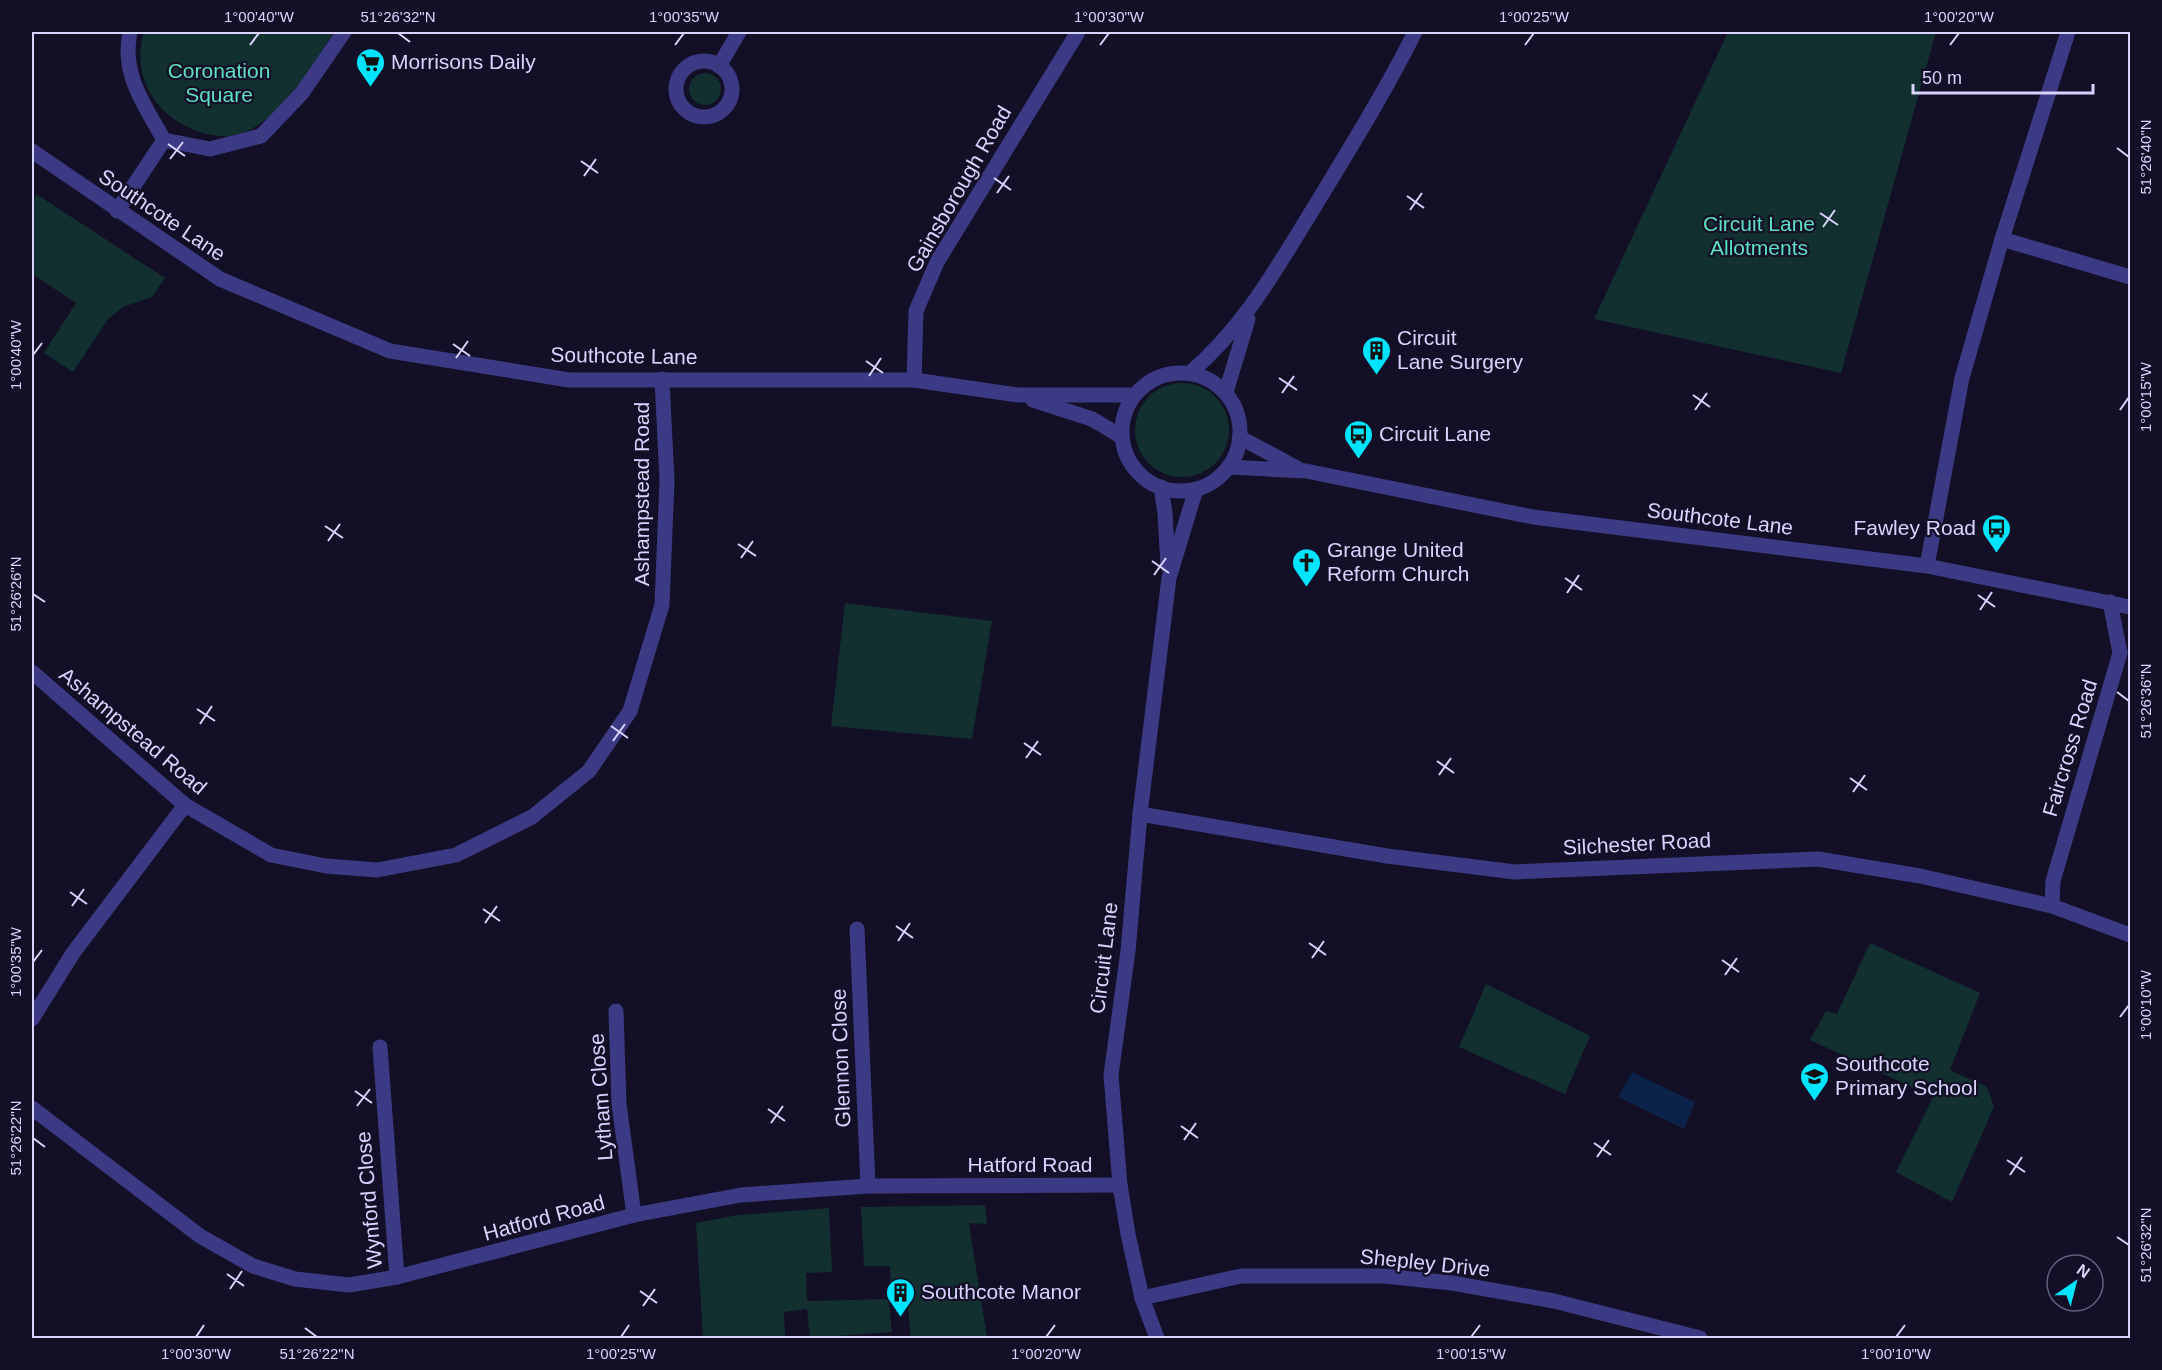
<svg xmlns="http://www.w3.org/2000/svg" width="2162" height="1370" font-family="Arial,sans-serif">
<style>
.green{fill:#12302f}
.water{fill:#0c2248}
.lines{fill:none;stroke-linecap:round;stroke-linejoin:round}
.minor{stroke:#3d3a85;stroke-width:15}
.tertiary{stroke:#3d3a85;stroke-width:15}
.ticks{fill:none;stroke:#d9d4ff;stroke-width:2}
.labels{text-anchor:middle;stroke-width:4.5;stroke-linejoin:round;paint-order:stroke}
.poi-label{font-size:21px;fill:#d9d4ff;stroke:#130f26;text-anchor:start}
.park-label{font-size:21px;fill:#5fe0c0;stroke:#130f26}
.street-label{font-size:21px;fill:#d9d4ff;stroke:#130f26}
.neatline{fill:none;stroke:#d9d4ff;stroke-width:2}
.ticks-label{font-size:15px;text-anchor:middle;fill:#d9d4ff}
</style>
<rect width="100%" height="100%" fill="#130f26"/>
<!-- green -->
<g class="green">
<path d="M 144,32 L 334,32 C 310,68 288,110 248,131 C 235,138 217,137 203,133 C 158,120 130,79 144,32 Z"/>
<polygon points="1728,32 1936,32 1841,373 1594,319"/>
<circle cx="705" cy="89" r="16"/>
<polygon points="36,194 165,278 152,297 123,307 108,319 73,372 44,353 76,303 32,274 32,205"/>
<circle cx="1182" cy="430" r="47"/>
<polygon points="845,603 992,621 972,739 831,726"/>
<polygon points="1870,943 1980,993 1950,1070 1987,1087 1994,1107 1952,1202 1896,1172 1933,1097 1810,1040 1826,1011 1837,1014"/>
<polygon points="1486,984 1590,1036 1565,1094 1459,1047"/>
<polygon points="985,1205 987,1224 969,1223 987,1338 911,1338 907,1300 889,1302 892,1332 810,1338 807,1309 784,1312 785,1338 703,1338 696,1223 738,1215 829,1208 832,1272 806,1273 807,1301 891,1299 890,1266 864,1266 861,1207"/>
</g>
<!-- water -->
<polygon class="water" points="1632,1072 1695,1102 1684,1129 1618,1097"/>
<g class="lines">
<!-- minor -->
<g class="minor">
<path d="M 130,32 C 121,74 144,104 164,140 L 210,149 L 261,136 L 302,93 L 344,32"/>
<circle cx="704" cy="89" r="28"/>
<polyline points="719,66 739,32"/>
<polyline points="117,211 164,140"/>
<polyline points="2002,239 2130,277"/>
<polyline points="914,380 916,311 937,262 1078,32"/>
<polyline points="1161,487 1165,513 1168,566"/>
<polyline points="1927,566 1962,378 2002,239 2068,32"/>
<polyline points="32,672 185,805 271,855 326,866 377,870 456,855 532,817 589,771 630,711 662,605 667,481 662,379"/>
<polyline points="1140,814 1387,856 1515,872 1818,859 1920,876 2052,906 2130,935"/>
<polyline points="2052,906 2053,881 2120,653 2110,602"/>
<polyline points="857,929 868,1186"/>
<polyline points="616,1011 619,1104 634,1215"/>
<polyline points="32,1019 73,953 185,805"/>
<polyline points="380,1047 397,1277"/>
<polyline points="32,1108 200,1236 253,1266 295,1279 349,1285 397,1277 634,1215 741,1195 868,1186 1120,1185"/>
<polyline points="1142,1298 1241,1276 1383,1276 1452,1283 1554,1301 1700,1338"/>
<polyline points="1157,1338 1142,1298 1128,1234 1120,1185 1111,1075 1128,951 1140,814 1169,578 1196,489"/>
</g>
<!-- tertiary -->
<g class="tertiary">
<polyline points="32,151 220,279 390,351 569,380 914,380 1018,395 1133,395"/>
<circle cx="1181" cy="432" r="59"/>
<path d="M 1190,373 C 1246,325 1277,267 1315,206 C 1350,148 1385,92 1415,32"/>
<polyline points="1226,392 1248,319"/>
<polyline points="1033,400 1092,419 1122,437"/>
<polyline points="1241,438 1297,468"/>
<polyline points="1229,467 1306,471 1533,517 1927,566 2130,607"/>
</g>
</g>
<!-- ticks -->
<path class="ticks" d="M 398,33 L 410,42M 250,45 L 259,33M 675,45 L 684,33M 1100,45 L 1109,33M 1525,45 L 1534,33M 1950,45 L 1959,33M 168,144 L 185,156M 2117,148 L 2129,157M 170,159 L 183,142M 581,161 L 598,173M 584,176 L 596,159M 994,178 L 1011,190M 997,193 L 1009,176M 1407,196 L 1424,208M 1410,210 L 1422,193M 1820,213 L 1838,225M 1823,227 L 1835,210M 453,344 L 470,356M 33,355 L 42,343M 456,358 L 468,341M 866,361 L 883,373M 869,376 L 881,358M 1279,378 L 1297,390M 1282,393 L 1294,376M 1693,395 L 1710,407M 1695,410 L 1707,393M 2120,410 L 2129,397M 325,526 L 343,538M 328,541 L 340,524M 738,544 L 756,556M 741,558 L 753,541M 1152,561 L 1169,573M 1154,575 L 1166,558M 1565,578 L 1582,590M 1567,593 L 1579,575M 33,594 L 45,602M 1978,595 L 1995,607M 1980,610 L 1992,592M 2117,692 L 2129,701M 197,709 L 215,721M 200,724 L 212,706M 611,726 L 628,738M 613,741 L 625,724M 1024,743 L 1041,755M 1026,758 L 1038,741M 1437,761 L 1454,773M 1439,775 L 1451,758M 1850,778 L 1867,790M 1853,792 L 1865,775M 70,892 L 87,904M 72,906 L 84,889M 483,909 L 500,921M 485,923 L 497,906M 896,926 L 913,938M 898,941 L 910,923M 1309,943 L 1326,955M 1312,958 L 1324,941M 1722,960 L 1739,972M 33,962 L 42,950M 1725,975 L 1737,958M 2120,1017 L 2129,1005M 355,1091 L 372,1103M 357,1106 L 370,1089M 768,1109 L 785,1121M 771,1123 L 783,1106M 1181,1126 L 1198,1138M 33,1138 L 45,1147M 1184,1140 L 1196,1123M 1594,1143 L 1611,1155M 1597,1157 L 1609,1140M 2007,1160 L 2025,1172M 2010,1175 L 2022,1157M 2117,1237 L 2129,1245M 227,1274 L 244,1286M 230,1289 L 242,1271M 640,1291 L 657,1303M 643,1306 L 655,1289M 305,1328 L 317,1337M 196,1337 L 204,1325M 621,1337 L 629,1325M 1046,1337 L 1055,1325M 1471,1337 L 1480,1325M 1896,1337 L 1905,1325"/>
<!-- icons -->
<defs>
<symbol id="supermarket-pin" viewBox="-11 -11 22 30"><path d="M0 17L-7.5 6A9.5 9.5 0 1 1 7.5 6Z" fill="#00e5ff" stroke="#130f26"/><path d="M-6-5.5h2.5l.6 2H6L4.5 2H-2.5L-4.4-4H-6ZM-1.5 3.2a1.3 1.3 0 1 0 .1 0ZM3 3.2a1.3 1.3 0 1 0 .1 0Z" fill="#111"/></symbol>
<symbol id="building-pin" viewBox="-11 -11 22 30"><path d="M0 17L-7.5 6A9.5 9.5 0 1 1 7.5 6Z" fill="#00e5ff" stroke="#130f26"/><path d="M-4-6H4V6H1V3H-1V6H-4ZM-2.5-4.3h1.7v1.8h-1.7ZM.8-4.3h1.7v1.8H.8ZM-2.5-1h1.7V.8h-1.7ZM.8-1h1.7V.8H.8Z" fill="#111"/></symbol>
<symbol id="bus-pin" viewBox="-11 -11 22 30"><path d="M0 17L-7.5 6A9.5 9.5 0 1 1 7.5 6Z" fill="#00e5ff" stroke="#130f26"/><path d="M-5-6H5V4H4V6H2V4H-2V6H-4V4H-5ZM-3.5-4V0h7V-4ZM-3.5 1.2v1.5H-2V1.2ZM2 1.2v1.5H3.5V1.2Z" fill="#111"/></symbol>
<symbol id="church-pin" viewBox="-11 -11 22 30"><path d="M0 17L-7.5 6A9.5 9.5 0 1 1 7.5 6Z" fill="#00e5ff" stroke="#130f26"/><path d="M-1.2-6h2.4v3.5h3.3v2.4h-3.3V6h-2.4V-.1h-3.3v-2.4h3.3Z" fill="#111"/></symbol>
<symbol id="school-pin" viewBox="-11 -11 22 30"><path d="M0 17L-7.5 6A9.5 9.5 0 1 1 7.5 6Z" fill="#00e5ff" stroke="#130f26"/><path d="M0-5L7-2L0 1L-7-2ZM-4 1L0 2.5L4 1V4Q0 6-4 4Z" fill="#111"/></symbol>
</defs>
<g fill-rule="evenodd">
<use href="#supermarket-pin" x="354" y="46" width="33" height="45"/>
<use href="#building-pin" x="1360" y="334" width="33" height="45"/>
<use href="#bus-pin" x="1342" y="418" width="33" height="45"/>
<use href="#bus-pin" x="1980" y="512" width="33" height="45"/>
<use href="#church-pin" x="1290" y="546" width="33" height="45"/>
<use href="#school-pin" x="1798" y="1060" width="33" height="45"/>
<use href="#building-pin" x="884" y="1276" width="33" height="45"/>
</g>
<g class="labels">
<!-- poi labels -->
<g class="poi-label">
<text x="391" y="69">Morrisons Daily</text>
<text x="1397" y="345">Circuit<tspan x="1397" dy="24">Lane Surgery</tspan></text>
<text x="1379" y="441">Circuit Lane</text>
<text x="1976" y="535" text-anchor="end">Fawley Road</text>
<text x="1327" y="557">Grange United<tspan x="1327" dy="24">Reform Church</tspan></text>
<text x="1835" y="1071">Southcote<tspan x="1835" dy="24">Primary School</tspan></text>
<text x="921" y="1299">Southcote Manor</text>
</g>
<!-- park labels -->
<g class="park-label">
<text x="219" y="78">Coronation<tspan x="219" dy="24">Square</tspan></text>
<text x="1759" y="231">Circuit Lane<tspan x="1759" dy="24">Allotments</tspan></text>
</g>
<!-- street labels -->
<g class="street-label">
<text transform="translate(959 189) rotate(-60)" y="7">Gainsborough Road</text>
<text transform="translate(162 215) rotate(34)" y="7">Southcote Lane</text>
<text transform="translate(624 356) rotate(1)" y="7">Southcote Lane</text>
<text transform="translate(642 494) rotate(-90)" y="7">Ashampstead Road</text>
<text transform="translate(1720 519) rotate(7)" y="7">Southcote Lane</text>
<text transform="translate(133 731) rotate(40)" y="7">Ashampstead Road</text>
<text transform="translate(2070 748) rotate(-73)" y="7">Faircross Road</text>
<text transform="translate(1637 844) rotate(-3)" y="7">Silchester Road</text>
<text transform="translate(1104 958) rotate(-83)" y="7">Circuit Lane</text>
<text transform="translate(841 1058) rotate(-92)" y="7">Glennon Close</text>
<text transform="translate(601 1097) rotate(-94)" y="7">Lytham Close</text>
<text x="1030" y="1172">Hatford Road</text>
<text transform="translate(369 1200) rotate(-95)" y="7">Wynford Close</text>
<text transform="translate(544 1218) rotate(-15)" y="7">Hatford Road</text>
<text transform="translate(1425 1263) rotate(6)" y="7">Shepley Drive</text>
</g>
</g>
<!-- border -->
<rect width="2162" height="1370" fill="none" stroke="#130f26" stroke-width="66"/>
<!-- north arrow -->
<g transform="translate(2075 1283) rotate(35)"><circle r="28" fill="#130f26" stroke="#625e7d" stroke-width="1.5"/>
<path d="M0-4.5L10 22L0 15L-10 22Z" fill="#00e5ff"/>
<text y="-9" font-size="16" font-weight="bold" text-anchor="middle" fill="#d9d4ff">N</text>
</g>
<!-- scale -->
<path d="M1913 84v9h180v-9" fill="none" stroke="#d9d4ff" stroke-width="3"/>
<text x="1922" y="84" font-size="18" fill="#d9d4ff" stroke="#130f26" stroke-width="4.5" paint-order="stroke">50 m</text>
<rect x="33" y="33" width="2096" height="1304" class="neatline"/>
<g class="ticks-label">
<text x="259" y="22">1°00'40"W</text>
<text x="398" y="22">51°26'32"N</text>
<text x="684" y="22">1°00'35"W</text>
<text x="1109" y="22">1°00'30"W</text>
<text x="1534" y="22">1°00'25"W</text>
<text x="1959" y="22">1°00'20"W</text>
<text transform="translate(2146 157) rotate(-90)" y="5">51°26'40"N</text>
<text transform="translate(16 355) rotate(-90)" y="5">1°00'40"W</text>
<text transform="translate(2146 397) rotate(-90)" y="5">1°00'15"W</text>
<text transform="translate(16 594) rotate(-90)" y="5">51°26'26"N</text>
<text transform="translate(2146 701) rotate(-90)" y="5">51°26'36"N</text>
<text transform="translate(16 962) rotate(-90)" y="5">1°00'35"W</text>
<text transform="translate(2146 1005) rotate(-90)" y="5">1°00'10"W</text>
<text transform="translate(16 1138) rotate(-90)" y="5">51°26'22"N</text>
<text transform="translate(2146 1245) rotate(-90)" y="5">51°26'32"N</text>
<text x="196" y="1359">1°00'30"W</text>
<text x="317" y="1359">51°26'22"N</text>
<text x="621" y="1359">1°00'25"W</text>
<text x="1046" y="1359">1°00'20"W</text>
<text x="1471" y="1359">1°00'15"W</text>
<text x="1896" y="1359">1°00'10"W</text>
</g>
</svg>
